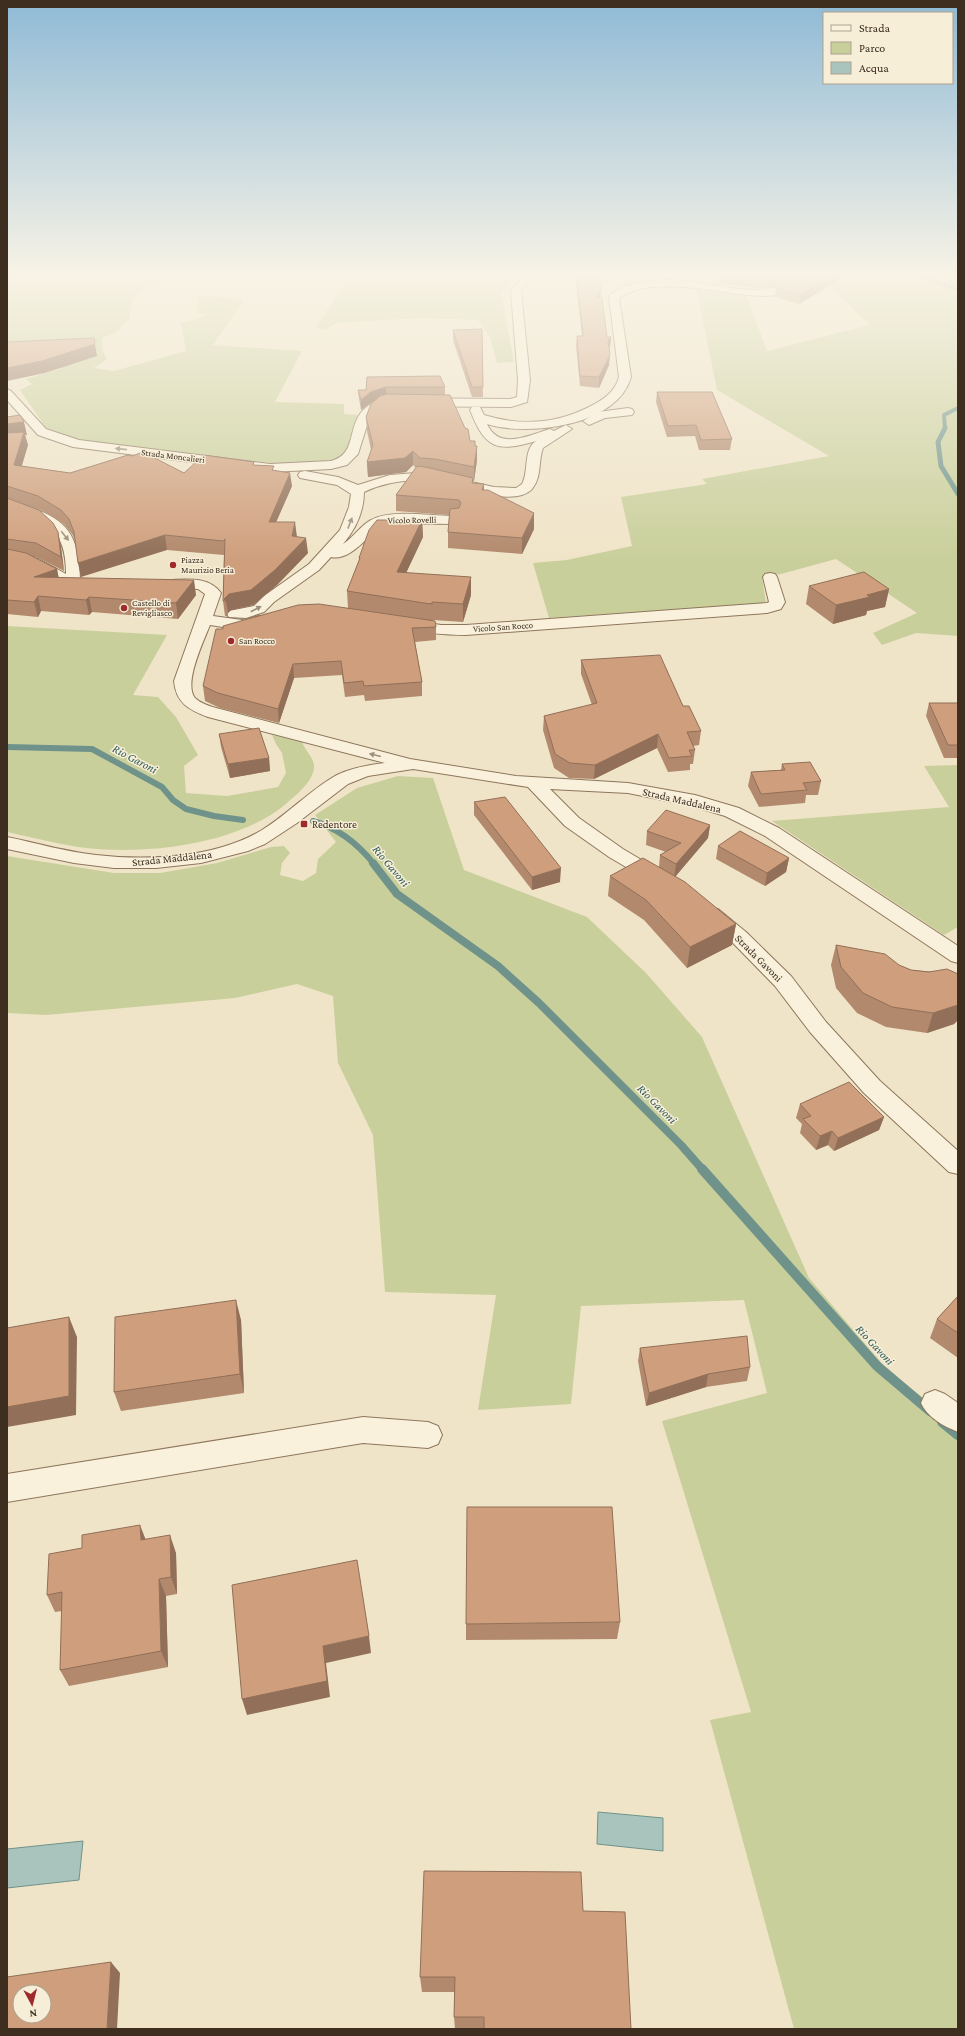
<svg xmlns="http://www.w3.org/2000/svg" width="965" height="2036" font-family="'Crimson Pro',serif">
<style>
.green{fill:#c9cf9b}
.water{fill:#a9c4bc;stroke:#6f938a}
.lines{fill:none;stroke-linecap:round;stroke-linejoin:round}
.stream-far4{stroke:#6f938a;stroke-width:4}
.stream-far3{stroke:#6f938a;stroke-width:5}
.stream-far2{stroke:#6f938a;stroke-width:6}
.stream-far1{stroke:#6f938a;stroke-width:8}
.stream{stroke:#6f938a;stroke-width:10}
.minor-casing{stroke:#8d765c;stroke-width:2}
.minor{fill:#faf1dc;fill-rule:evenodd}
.wall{fill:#b2896c}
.shaded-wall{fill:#916f58}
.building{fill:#cf9f7d;stroke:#916f58;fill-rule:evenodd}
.oneway{fill:#9c907e}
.poi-dot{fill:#9e2a2b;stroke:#f7eed8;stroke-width:1.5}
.labels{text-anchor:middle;stroke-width:3;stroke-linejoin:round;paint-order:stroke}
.far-street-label{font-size:9px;fill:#3d2e20;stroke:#f7eed8}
.far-poi-label{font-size:9px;fill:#3d2e20;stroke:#f7eed8;text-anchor:start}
.street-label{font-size:11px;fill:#3d2e20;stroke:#f7eed8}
.poi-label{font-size:11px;fill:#3d2e20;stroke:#f7eed8;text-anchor:start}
.water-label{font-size:12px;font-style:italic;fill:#2f5d5a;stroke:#f7eed8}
</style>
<rect width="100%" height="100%" fill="#f0e4c8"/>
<!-- green -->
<g class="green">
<polygon points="7,275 153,275 147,280 160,282 142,290 132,300 129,319 117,332 102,338 103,351 107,359 94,368 114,371 186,351 181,323 198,319 206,315 197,312 198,295 244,300 213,345 302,351 275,402 344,404 344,414 358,415 347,454 335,461 288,465 78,440 46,428 20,390 32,384 26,379 60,369 68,360 7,351"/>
<polygon points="349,275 518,275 501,293 514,362 497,363 490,337 478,320 422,318 336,323 327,329 316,328"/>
<polygon points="864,275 958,275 958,636 916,633 882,645 873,633 917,613 836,559 781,574 762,577 766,603 549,618 533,563 567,560 632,546 621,497 707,484 702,479 829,456 717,390 696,287 746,295 767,351 870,325 830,286"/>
<path d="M 7,626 L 167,635 L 133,695 L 158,697 L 176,717 L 198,755 L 184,766 L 186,793 L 227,796 L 278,787 L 286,773 L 282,753 L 276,744 L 272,735 L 302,741 C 304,751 315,757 314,768 C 312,783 297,794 287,803 C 237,846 141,856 78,847 C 54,843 31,837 7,832 Z"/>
<polygon points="958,765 958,927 944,935 772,821 949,807 924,766"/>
<polygon points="398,776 433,778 464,870 587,917 646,973 702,1037 809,1278 885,1367 958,1426 958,2029 794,2029 710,1720 751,1712 662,1421 767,1393 744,1300 581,1306 571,1404 478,1410 496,1295 385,1292 373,1135 338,1063 333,996 297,984 235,998 46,1015 7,1013 7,856 114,873 160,873 217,863 271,847 284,846 290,853 282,863 280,875 303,881 316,873 318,859 336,842 315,815 357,788"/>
</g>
<!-- water -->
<g class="water">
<polygon points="598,1812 663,1818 663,1851 597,1844"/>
<polygon points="83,1841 79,1880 7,1888 7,1849"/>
</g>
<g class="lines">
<!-- stream-far4 -->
<g class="stream-far4">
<polyline points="915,275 958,289"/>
<polyline points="945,429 944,415 958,408"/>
</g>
<!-- stream-far3 -->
<polyline class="stream-far3" points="945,428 938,442 941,466 958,494"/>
<!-- stream-far2 -->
<g class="stream-far2">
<polyline points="7,747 92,749 162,787 173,800 186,809 214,816 243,820"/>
<path d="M 313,821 C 338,828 358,844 374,864"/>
</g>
<!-- stream-far1 -->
<polyline class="stream-far1" points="373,863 397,894 498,966 539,1003 681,1145 703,1170"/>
<!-- stream -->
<g class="stream">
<polyline points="702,1169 877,1366 930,1411"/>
<polyline points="942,1422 958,1435"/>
</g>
<defs>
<g id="minor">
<polygon points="150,275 161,275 151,282 146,279"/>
<path d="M 528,275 L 540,275 L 528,282 L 521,291 L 530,380 L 527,402 L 511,407 L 387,406 L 380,408 L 370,416 L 358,454 L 347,465 L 331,469 L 270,472 L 73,447 L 38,435 L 7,400 L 7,389 L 11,391 L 46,429 L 79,440 L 270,464 L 331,461 C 365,452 337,411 386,398 L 510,399 L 517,397 L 518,380 L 511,291 L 522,278 Z"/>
<path d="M 668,280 C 698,280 726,290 755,290 C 763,291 780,284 785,290 C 767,311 663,267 619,298 L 631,377 C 618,426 528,437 487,424 C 499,451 529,435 550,429 L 554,431 L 566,425 L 572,429 L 543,448 C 538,461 542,478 532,489 C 514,509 450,484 426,481 C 405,479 383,483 364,492 C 364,512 355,530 343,544 C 353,538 360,526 371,520 C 390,509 430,516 453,516 L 458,517 L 460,520 L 458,523 L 453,524 L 387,523 C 370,531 352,562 331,557 L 319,570 L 274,602 L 264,612 L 246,618 L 229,617 L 226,614 L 229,611 L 254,606 L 264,596 L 309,564 L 340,530 L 349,507 L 351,494 L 337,485 L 300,478 L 298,475 L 300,472 L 305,471 L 338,477 L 358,485 L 390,475 L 416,473 L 435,474 L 494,487 L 516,488 L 522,484 C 529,472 523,449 536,441 C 496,453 485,448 470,410 L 472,407 L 480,407 L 484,415 C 520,426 556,424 589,407 C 603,400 615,392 619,377 L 609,297 C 619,283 652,280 668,280 Z"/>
<polygon points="628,408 632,409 634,412 632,415 605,418 589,425 583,421 598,412"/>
<path d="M 7,501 C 59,514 80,525 80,581 L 94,585 L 96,588 L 94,591 C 72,597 50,575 32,567 C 25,563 15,563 7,562 L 7,554 L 39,559 L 66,574 C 66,528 47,522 7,509 Z"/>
<path d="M 770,573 L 775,574 L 777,577 L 785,602 L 781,609 L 767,613 L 466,635 C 445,635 423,633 403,628 L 400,625 L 403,622 L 408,620 L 441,625 L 466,625 L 767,603 L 769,602 L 763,577 L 765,574 Z"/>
<path d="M 165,580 C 184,580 208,575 221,593 L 213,616 L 242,620 L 259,616 L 264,618 L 267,621 L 264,624 L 242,630 L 210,625 C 204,640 183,684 195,698 C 201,704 212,707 220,709 L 410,759 L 516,776 L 628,783 L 695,795 L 739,808 L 779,828 L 958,946 L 958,963 L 951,961 L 765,836 L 725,816 L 692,806 L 628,793 L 550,789 L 579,818 L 623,849 L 667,875 L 670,879 L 667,883 L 660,885 L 653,883 L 609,857 L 565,826 L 528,787 L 413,769 L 368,776 L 348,784 L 297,823 L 265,844 L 248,851 L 201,863 L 156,868 L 114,868 L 74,863 L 7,849 L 7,837 C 37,843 66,852 96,855 C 149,861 215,858 262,830 C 288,814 309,791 335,776 C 350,768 368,765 385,763 L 208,717 C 189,710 176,703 174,681 L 205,594 L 198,589 L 160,587 L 158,584 L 160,581 Z"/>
<polygon points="711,908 718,909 746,932 791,976 826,1022 880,1081 958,1151 958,1174 949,1172 864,1093 810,1032 775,986 732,942 704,919 701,914 704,909"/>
<path d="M 935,1390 L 945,1394 L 958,1403 L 958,1432 C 943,1426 927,1417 921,1403 L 925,1394 Z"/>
<polygon points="363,1417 428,1422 438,1426 442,1435 438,1444 428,1448 363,1443 7,1502 7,1474"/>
</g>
</defs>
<!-- minor casing -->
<use href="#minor" class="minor-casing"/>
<!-- minor -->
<use href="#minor" class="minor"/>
</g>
<!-- wall -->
<g class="wall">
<polygon points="576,275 601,290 600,298 607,337 611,337 610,347 609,349 609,365 599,388 580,386 576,346 577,336 582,336 576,285"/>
<polygon points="721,275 847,275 799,304 775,297 776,287 755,288 720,284"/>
<polygon points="482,329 483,397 472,397 453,340 453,330"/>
<polygon points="367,377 445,387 445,395 470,441 475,446 477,446 477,460 474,481 473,481 473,483 484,484 484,490 534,529 522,554 448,548 448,532 449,515 396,511 396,495 416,468 413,465 406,472 368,477 367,462 371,450 367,431 366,417 374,401 372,402 361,410 359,399 358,390 366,390"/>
<polygon points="657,392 732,439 730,450 699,450 695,436 667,437 656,402"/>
<polygon points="7,417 27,435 25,435 28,445 21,466 70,473 132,456 184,473 254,465 274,470 292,486 276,522 297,537 308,553 277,585 253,605 231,610 228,613 228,616 225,616 223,601 224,555 76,542 72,534 64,524 41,510 29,506 58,532 61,547 64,571 39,558 33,557 57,569 58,577 196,595 178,619 92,612 89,615 41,611 38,617 7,614"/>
<polygon points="422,520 423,537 406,573 471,595 463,622 433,620 436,627 436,640 415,642 422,682 422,696 365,701 364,695 345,697 342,675 294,678 279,723 220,708 205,701 203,686 223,629 348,608 347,591 359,562 359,558"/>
<polygon points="809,586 889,589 885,607 867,611 866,615 833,624 806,604"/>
<polygon points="581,660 683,706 701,731 699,745 693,746 695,750 693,764 690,764 690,770 668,772 657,748 594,779 569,778 554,768 543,730 544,716 592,705 581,674"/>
<polygon points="929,703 958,703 958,758 944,758 926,716"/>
<polygon points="219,734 269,758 270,771 230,778 221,747"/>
<polygon points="782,764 821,781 818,795 806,795 805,803 759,807 748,786 751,772 781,770"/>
<polygon points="474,802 560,882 532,890 474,815"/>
<polygon points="710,825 708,838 675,877 736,924 732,945 687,968 644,920 608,896 610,876 659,867 660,855 666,852 646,845 647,831"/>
<polygon points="718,846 789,858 786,872 765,886 716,859"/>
<polygon points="836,945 899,965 911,970 958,974 958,1020 954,1024 927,1033 886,1027 857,1013 836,988 831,965"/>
<polygon points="800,1104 884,1117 879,1130 834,1151 828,1145 816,1150 800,1133 802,1124 796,1118"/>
<polygon points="958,1296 958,1358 930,1338 937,1319"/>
<polygon points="241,1320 244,1393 121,1411 114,1392"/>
<polygon points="640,1348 750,1367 747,1381 706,1387 646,1406 638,1361"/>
<polygon points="145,1539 176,1553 177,1594 166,1596 168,1667 69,1686 60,1670 62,1611 55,1612 47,1595"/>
<polygon points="620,1622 617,1639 466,1640 466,1624"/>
<polygon points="583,1911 631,2029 455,2029 454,2017 454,1992 422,1992 420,1977"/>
</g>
<!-- shaded-wall -->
<g class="shaded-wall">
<polygon points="834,275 847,275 799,304 800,295"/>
<polygon points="601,290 600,299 595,298"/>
<polygon points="611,337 610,347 607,351 608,341"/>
<polygon points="95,344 97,356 45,373 7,381 7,368"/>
<polygon points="610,355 609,365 599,388 599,377"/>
<polygon points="386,387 386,396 372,402 361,410 361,400 371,392"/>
<polygon points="24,422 27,435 25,435 28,445 18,479 7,438 7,424"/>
<polygon points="477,446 477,460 474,481 474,467"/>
<polygon points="413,451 413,465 406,472 368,477 367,462"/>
<polygon points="290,473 292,486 270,536 269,522"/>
<polygon points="484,484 484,499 482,490"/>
<polygon points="534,513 534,529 522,554 522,538"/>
<polygon points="422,520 423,537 398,590 397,572"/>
<polygon points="295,522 297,537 292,536"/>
<polygon points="58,532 61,547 64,571 61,557"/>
<polygon points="165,535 167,550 81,577 78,563"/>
<polygon points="306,538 308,553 277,585 253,605 231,610 228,613 226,601 224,599 229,594"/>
<polygon points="57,569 60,584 34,577"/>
<polygon points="471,577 471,595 463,622 463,604"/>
<polygon points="194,580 196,595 178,619 176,603"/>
<polygon points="889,589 885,607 867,611 866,615 833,624 836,605 867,595"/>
<polygon points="38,596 41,611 38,617 34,602"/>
<polygon points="89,597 92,612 89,615 86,600"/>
<polygon points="293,664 294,678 279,723 278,709"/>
<polygon points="658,734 657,748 594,779 595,765"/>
<polygon points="269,758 270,771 230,778 228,764"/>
<polygon points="710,825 708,838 674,878 676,864"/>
<polygon points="789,858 786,872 765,886 767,873"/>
<polygon points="561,868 560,882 532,890 532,877"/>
<polygon points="736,924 732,945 687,968 690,947"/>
<polygon points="958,1005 958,1020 954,1024 927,1033 933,1013"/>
<polygon points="884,1117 879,1130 834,1151 838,1138"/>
<polygon points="832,1131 828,1145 816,1150 820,1136"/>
<polygon points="236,1300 241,1320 244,1393 240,1374"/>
<polygon points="69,1317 77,1337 76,1415 7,1427 7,1407"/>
<polygon points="708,1374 706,1387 646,1406 649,1393"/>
<polygon points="140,1525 147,1543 141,1540"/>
<polygon points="170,1535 176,1553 177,1594 171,1577"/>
<polygon points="159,1579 166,1596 168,1667 161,1651"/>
<polygon points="369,1636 371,1653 326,1663 330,1697 247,1715 242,1699 323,1646"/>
<polygon points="111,1962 120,1973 117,2029 107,2029"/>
</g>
<!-- building -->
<g class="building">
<polygon points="576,275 599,277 601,290 595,298 602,298 607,337 611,337 608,341 610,355 599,377 580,376 577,336 583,336 583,331"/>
<polygon points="721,275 834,275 800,295 776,287 788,281 784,278 756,279"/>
<polygon points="482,329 483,387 472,387 453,330"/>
<polygon points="94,338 95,344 42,361 7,368 7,342"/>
<polygon points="440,376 445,387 386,387 371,392 361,400 358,390 366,390 367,377"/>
<polygon points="657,392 712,392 732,439 701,440 696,425 668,426"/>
<polygon points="387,394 450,395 465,428 468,429 470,441 475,441 475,446 477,446 474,467 435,459 420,458 413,451 405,458 367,462 373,445 366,417 371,404 380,396"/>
<polygon points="20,415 24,422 7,424 7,417"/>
<polygon points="24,432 14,465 70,473 128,455 132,456 143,452 184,473 204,455 254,462 253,465 274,466 272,470 290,473 269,522 295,522 292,536 306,538 275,570 251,590 229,594 224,599 226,601 223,601 225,539 223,541 165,535 78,563 74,532 69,519 61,510 38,496 7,486 7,433"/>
<polygon points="417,466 425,467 473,478 472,483 484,484 482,490 488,490 534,513 522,538 448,532 450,509 459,508 461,503 459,500 396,495"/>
<polygon points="7,498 39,510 53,523 58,532 61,557 36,543 7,539"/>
<polygon points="377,520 422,520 397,572 471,577 463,604 432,602 432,604 424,603 347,591 360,558 359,558 369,530"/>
<polygon points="7,549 26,553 57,569 34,577 194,580 176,603 89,597 86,600 38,596 34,602 7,600"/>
<polygon points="864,572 889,589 867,595 870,597 836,605 809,586"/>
<polygon points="319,604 435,621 436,627 412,628 422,682 364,686 363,681 344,683 341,661 293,664 278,709 218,693 203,686 216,629 223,629 223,626 298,605"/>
<polygon points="660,655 683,706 689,706 701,731 687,732 695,750 689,750 692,756 669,758 658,734 595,765 570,763 555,754 544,716 597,703 581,660"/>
<polygon points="929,703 958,703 958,745 948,745"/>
<polygon points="259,728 269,758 228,764 219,734"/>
<polygon points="810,762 821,781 803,783 807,790 761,794 751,772 785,770 782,764"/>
<polygon points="505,797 561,868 532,877 474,802"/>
<polygon points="666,810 710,825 676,864 660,855 681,843 647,831"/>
<polygon points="740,831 789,858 767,873 718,846"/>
<polygon points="643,858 685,882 736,924 690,947 646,900 610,876"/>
<polygon points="836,945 885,954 899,965 911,970 929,972 947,969 958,974 958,1005 933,1013 892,1007 863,993 841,967"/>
<polygon points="849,1082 884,1117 838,1138 832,1131 820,1136 803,1119 811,1116 800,1104"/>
<polygon points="958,1296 958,1333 937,1319"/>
<polygon points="236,1300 240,1374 114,1392 115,1317"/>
<polygon points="69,1317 69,1396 7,1407 7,1328"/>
<polygon points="747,1336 750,1367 708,1374 649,1393 640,1348"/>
<polygon points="467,1507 612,1507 620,1622 466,1624"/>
<polygon points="140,1525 141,1540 170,1535 171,1577 159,1579 161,1651 60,1670 62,1592 47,1595 49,1554 82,1548 82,1535"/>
<polygon points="357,1560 369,1636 323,1646 327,1681 242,1699 232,1585"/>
<polygon points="424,1871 581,1872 583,1911 625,1912 631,2029 484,2029 484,2017 454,2017 455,1977 420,1977"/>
<path d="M 111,1962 L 107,2029 L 7,2029 L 7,1977 ZM 20,1992 L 44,1992 L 44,2016 L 20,2016 Z"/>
</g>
<!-- one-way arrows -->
<defs><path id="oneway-solid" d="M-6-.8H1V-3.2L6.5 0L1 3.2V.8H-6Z"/></defs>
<g class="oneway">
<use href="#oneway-solid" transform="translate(121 449) rotate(-174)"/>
<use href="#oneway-solid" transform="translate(350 523) rotate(-69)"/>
<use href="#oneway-solid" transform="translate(65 536) rotate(51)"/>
<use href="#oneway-solid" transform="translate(256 609) rotate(-28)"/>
<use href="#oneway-solid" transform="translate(375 755) rotate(-166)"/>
</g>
<!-- sky -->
<linearGradient id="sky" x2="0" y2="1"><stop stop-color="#8fbad6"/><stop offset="0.49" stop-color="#f8f3e6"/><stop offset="1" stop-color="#f8f3e6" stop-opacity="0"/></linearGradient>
<rect width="965" height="560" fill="url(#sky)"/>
<!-- markers -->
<g class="poi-dot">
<circle cx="173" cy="565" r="4"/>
<circle cx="124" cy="608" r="4"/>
<circle cx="231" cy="641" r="4"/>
<rect x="300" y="820" width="8" height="8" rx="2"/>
</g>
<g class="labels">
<!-- far-street labels -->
<g class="far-street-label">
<text transform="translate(173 456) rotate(7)" y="3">Strada Moncalieri</text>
<text transform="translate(412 520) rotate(-1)" y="3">Vicolo Rovelli</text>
<text transform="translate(503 627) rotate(-4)" y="3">Vicolo San Rocco</text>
</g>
<!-- far-poi labels -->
<g class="far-poi-label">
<text x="181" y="563">Piazza<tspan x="181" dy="10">Maurizio Beria</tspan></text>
<text x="132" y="606">Castello di<tspan x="132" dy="10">Revigliasco</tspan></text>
<text x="239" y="644">San Rocco</text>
</g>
<!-- street labels -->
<g class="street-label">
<text transform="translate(682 800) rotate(13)" y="4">Strada Maddalena</text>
<text transform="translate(172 858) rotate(-6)" y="4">Strada Maddalena</text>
<text transform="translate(759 958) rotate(45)" y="4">Strada Gavoni</text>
</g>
<!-- poi labels -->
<g class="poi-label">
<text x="312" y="828">Redentore</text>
</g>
<!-- water labels -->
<g class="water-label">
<text transform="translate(135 759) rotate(28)" y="4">Rio Garoni</text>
<text transform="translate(391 866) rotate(50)" y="4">Rio Gavoni</text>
<text transform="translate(657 1104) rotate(45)" y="4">Rio Gavoni</text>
<text transform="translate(875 1345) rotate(47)" y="4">Rio Gavoni</text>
</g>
</g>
<!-- border -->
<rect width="965" height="2036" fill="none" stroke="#3d2e20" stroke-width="16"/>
<!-- legend -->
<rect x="823" y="12" width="130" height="72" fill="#f7eed8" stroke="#ada18e"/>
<rect x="831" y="25" width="20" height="6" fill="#faf1dc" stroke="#ada18e"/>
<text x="859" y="32" font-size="12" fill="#3d2e20">Strada</text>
<rect x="831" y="42" width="20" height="12" fill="#c9cf9b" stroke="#ada18e"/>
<text x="859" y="52" font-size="12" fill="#3d2e20">Parco</text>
<rect x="831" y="62" width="20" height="12" fill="#a9c4bc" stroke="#ada18e"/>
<text x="859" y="72" font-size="12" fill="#3d2e20">Acqua</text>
<!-- north arrow -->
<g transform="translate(32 2004) rotate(173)"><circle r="19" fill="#f7eed8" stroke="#ada18e"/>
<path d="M0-3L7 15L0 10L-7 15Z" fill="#9e2a2b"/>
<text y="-6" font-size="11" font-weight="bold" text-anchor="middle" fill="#3d2e20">N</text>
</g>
</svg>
